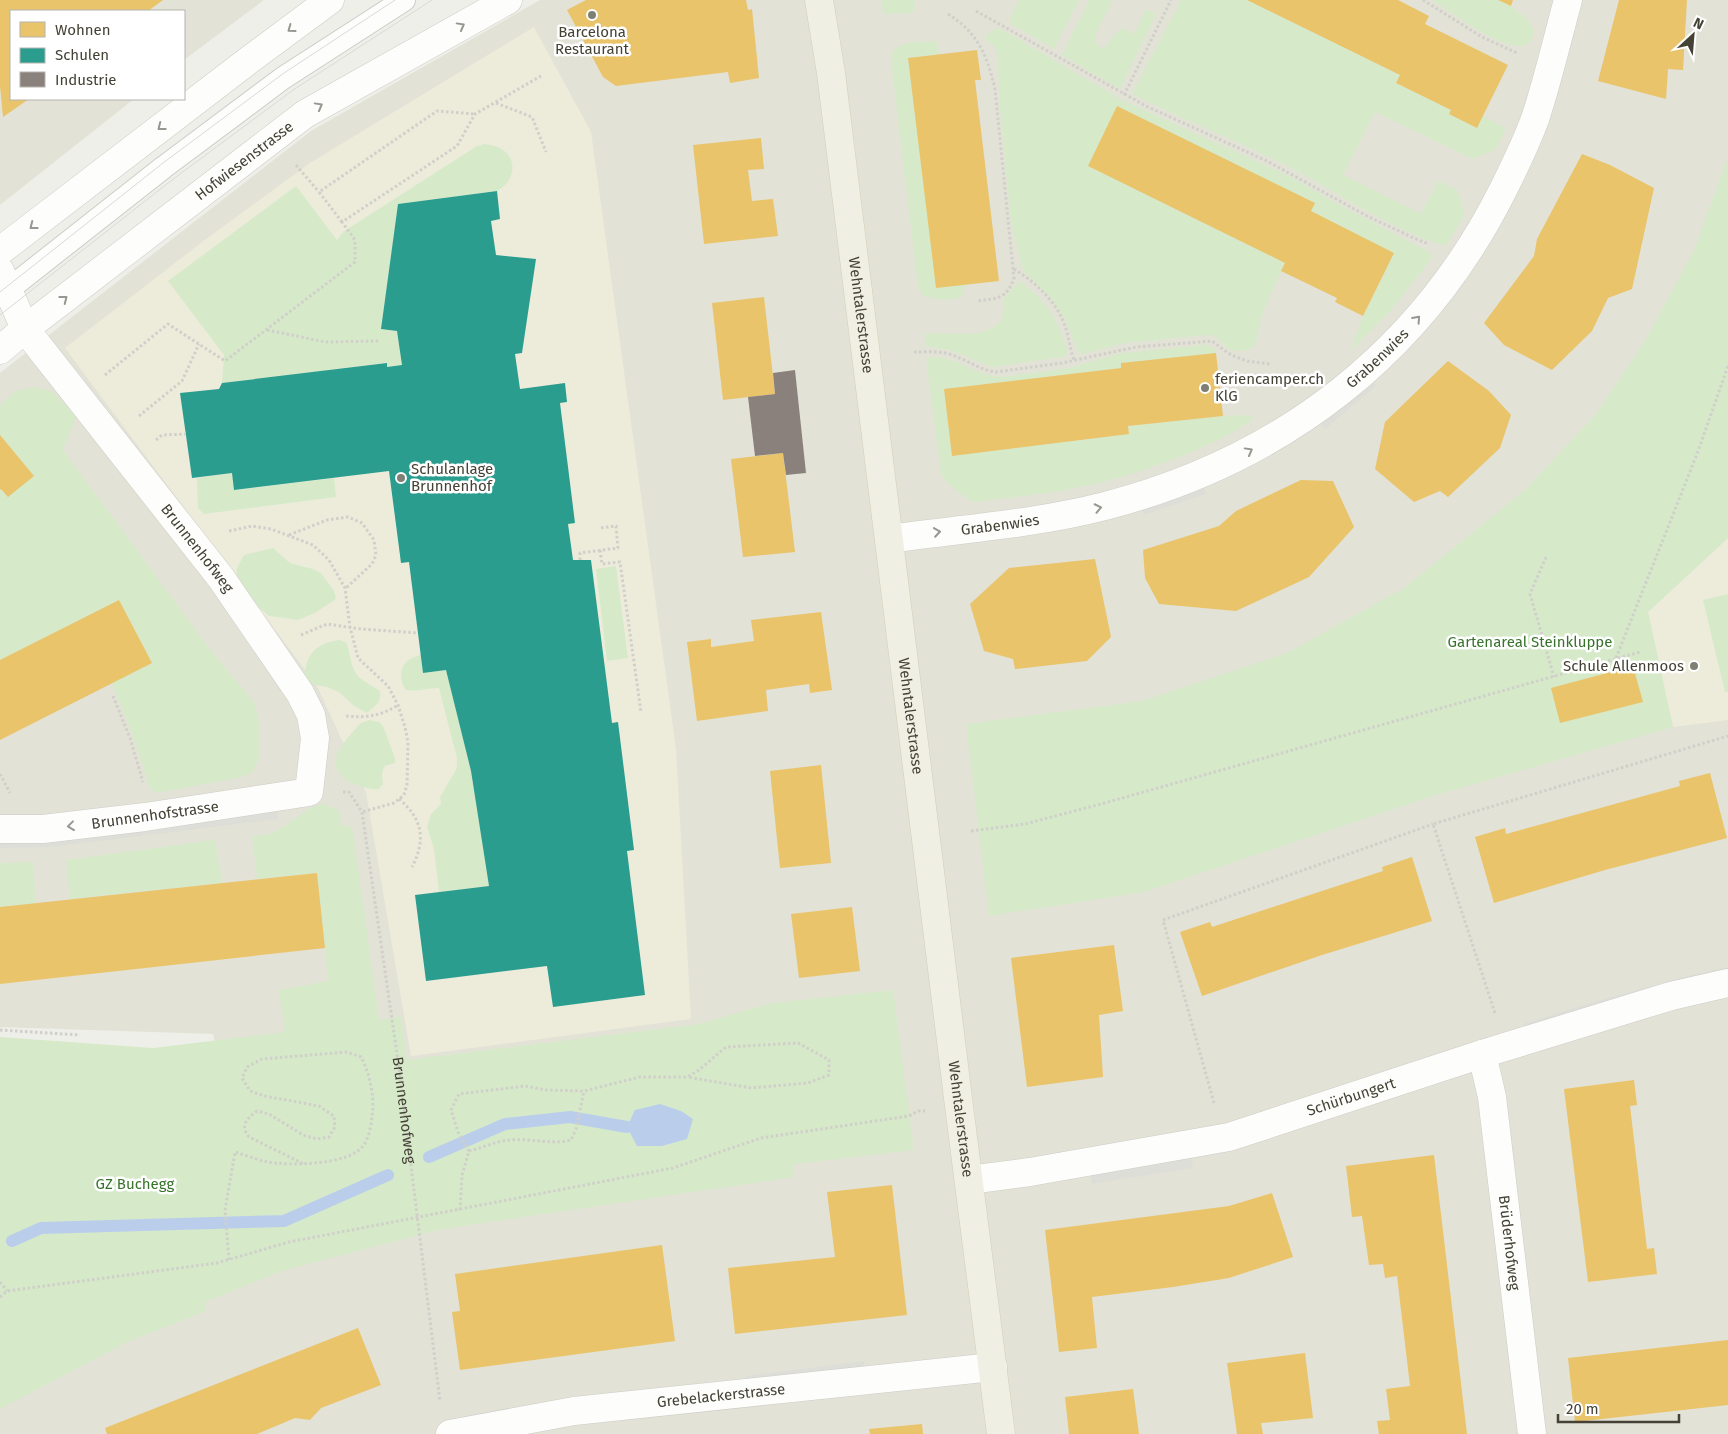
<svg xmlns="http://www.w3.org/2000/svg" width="1728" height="1434" font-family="'Fira Sans',sans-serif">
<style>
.residential{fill:#e3e2d6}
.education{fill:#edecdb}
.green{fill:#d6eaca}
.parking{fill:#deded9}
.water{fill:#baceeb}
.homes{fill:#e9c46a}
.schools{fill:#2a9d8f}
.industry{fill:#8a817c}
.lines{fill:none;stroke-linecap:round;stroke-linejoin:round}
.stream{stroke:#baceeb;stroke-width:12}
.service-casing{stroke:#cdccc7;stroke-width:24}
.minor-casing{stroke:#cdccc7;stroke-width:29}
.tertiary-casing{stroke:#cdccc7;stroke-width:29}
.primary-casing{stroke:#d1ceb7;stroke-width:29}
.path{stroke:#d0cfca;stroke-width:3;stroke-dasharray:2.5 2.5;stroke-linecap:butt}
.service{stroke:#fdfdfc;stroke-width:22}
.minor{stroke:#fdfdfc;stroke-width:28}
.tertiary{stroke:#fdfdfc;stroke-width:28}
.primary{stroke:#f0efe3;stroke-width:28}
.tram{stroke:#d9d9d8;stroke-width:1}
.oneway{stroke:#97968f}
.poi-dot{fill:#807f74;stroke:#fff;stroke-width:2}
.labels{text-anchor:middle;stroke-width:5;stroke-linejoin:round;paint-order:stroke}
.poi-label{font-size:15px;fill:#444235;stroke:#fff;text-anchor:start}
.street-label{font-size:15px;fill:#444235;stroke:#fff}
.park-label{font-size:15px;fill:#38732c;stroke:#fff}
</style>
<rect width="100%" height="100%" fill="#efefe9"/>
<!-- residential -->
<g class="residential">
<polygon points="0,0 264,0 184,60 184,11 11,11 11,99 134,99 0,205"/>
<polygon points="540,0 1728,0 1728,1434 0,1434 0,1387 264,1268 213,1034 0,1027 0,373 311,131"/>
</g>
<!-- education -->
<g class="education">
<polygon points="534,27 591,132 676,749 691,1019 411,1056 366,792 317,686 65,348 206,239 310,163"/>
<polygon points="1728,538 1728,720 1673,727 1648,612"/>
</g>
<!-- green -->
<g class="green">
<polygon points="881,0 914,0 915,8 911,13 883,14"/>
<polygon points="1019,0 1079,0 1054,49 1011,24 1010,18"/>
<polygon points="1087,0 1111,0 1111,4 1095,35 1096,43 1102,49 1107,45 1113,36 1123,28 1135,34 1145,9 1156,14 1120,89 1062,55 1089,1"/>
<path d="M 1181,0 L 1247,0 L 1400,75 L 1396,83 L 1451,110 L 1449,114 L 1477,128 L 1483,116 L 1506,128 L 1496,149 L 1473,159 L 1375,112 L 1343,175 L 1421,214 L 1438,181 L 1457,190 L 1465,214 L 1446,246 C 1391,230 1347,198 1297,171 C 1243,143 1186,121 1132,94 Z"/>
<path d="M 1432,0 L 1498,0 L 1511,6 L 1528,20 L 1533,28 C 1536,78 1447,9 1432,0 Z"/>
<path d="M 996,29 L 1001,29 L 1122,100 L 1287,175 L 1340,205 L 1429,252 L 1432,255 L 1432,258 L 1392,309 L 1350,352 L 1363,316 L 1394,253 L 1311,211 L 1315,203 L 1117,107 L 1088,166 L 1285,263 C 1278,280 1269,296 1263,313 C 1259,321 1258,340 1254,346 C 1251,350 1241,351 1236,351 C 1222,350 1222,336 1207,335 L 1125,343 L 1082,354 L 1078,352 L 1064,317 L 1052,299 L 1024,272 L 1016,243 L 1012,227 L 1007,182 L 1000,106 L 997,53 L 995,47 L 986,40 L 986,36 L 991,31 Z"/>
<path d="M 936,41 L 940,54 L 909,58 L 936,287 L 965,285 L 963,296 C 950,302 934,300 922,295 L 918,286 L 891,62 C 891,59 891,56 892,53 C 898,40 924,42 936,41 Z"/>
<path d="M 485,144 C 491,145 498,146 503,150 C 520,162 512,184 497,191 L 398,204 L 381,329 L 397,331 L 402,365 L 387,367 L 386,363 L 222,383 L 224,355 L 168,281 L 296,186 L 337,240 L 343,232 L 349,228 L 477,146 Z"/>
<polygon points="1728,157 1728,538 1648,612 1673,727 1436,795 1144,892 989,916 966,724 1142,701 1287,653 1404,588 1526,489 1596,414 1645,341 1695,248"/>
<path d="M 1019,281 C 1046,300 1057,318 1067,349 L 1067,353 L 1063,357 L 992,367 L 950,350 L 925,346 L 925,333 C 951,332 982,341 1002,320 L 1004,299 Z"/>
<path d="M 1203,345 L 1213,347 L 1216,353 L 1122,363 L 1121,368 L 944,389 L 952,456 L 1129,434 L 1128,426 L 1223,416 L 1248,415 L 1253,417 L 1253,419 C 1232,435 1207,446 1182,456 C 1149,469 1115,480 1080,487 C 1045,495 1009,497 974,502 C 962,496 947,485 941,473 L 926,358 C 955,353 972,375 1001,377 L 1069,368 L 1121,353 Z"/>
<polygon points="34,387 53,392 76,417 63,450 212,652 254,702 259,720 259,757 253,772 242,777 156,793 151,790 133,736 112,683 152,663 119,600 0,660 0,490 33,476 0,435 0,406 15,391"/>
<polygon points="232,473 235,490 334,478 336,497 204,514 198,508 197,478"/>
<polygon points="273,548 290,563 313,569 321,573 334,591 336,598 333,601 315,613 298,620 269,616 246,597 236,579 237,568 244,555"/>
<polygon points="616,566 628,658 607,661 596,569"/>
<polygon points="1728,594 1728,692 1725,692 1703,600"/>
<path d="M 339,640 L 346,642 C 351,653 350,669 359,677 C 364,682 373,686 380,691 C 382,702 375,706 367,713 L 354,706 L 339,692 L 327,687 L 310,684 L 304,678 C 307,653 315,644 339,640 Z"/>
<path d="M 421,655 L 423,673 L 446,670 L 471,771 L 489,886 L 439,892 L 434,849 L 427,827 L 431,814 L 441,804 L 440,797 L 457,768 L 457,758 L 439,688 C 428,688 417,692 406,690 C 395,674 403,658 421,655 Z"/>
<path d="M 369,720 L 379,722 L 383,726 L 395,758 L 395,763 L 385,766 C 381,772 382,777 383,784 L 379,789 C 372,790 367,788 360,786 C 328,777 331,755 351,734 C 360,725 356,724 369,720 Z"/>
<path d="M 325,804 L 339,811 L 341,816 L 339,826 L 348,825 L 353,831 L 379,1020 L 401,1017 L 407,1060 L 699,1024 L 772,1003 L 893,990 L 914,1150 L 794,1164 L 794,1177 L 442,1229 L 285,1270 L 205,1302 L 206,1311 L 125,1343 L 0,1409 L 0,1037 L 153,1048 L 285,1032 L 279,990 L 328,981 L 317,873 L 257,879 L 252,836 C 258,835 264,836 269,834 C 288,829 303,806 325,804 Z"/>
<polygon points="215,840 222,883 70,899 66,860"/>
<polygon points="33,862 36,903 0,907 0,863"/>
</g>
<!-- parking -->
<g class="parking">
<polygon points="1369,377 1376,386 1325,429 1317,420"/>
<polygon points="1202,482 1206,494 1144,515 1139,504"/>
<polygon points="276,807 278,819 51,847 0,848 0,836"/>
<polygon points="1728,967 1728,978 1526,1034 1523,1024 1587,1004 1691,975"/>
<polygon points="1191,1155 1193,1168 1092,1184 1090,1173"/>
<polygon points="864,1361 865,1372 747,1387 746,1376"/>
</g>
<!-- water -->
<polygon class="water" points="660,1104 681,1111 693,1119 687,1139 662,1146 637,1146 627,1127 635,1110"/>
<!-- homes -->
<g class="homes">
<polygon points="0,0 163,0 148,11 11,11 11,99 29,99 3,117 0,86"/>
<polygon points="586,0 746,0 748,10 752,9 759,78 730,83 728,72 616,86 603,77 567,10"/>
<polygon points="1247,0 1398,0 1429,16 1425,24 1508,65 1477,128 1449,114 1451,110 1396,83 1400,75"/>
<polygon points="1498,0 1513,0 1511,6"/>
<polygon points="1619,0 1687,0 1683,70 1668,69 1666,99 1598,81"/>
<polygon points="977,50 981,80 975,80 999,281 936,288 908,58"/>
<polygon points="1117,106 1315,203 1311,211 1394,253 1363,316 1335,302 1337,298 1281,271 1285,263 1088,166"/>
<polygon points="761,138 764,169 748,170 752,201 773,199 778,236 704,244 693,145"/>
<polygon points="1582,154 1610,165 1654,188 1632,289 1608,298 1592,331 1552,370 1504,345 1484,323 1534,256 1537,239"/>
<polygon points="764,297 775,394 723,400 712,303"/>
<polygon points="1216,353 1223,416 1128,426 1129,434 952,456 944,389 1121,368 1121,363"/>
<polygon points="1448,361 1489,391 1511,415 1500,448 1448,497 1440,491 1414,502 1375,469 1385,422"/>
<polygon points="0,435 34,476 8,497 1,489 0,490"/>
<polygon points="783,453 795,552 743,557 731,459"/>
<polygon points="1301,480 1333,481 1354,527 1309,577 1236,611 1159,604 1145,578 1143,550 1219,526 1236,511"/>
<polygon points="1095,559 1111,637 1087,661 1015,669 1013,659 984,651 970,604 1009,568"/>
<polygon points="119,600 152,663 0,740 0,660"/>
<polygon points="821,612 832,690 810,693 809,684 766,690 768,711 697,721 687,642 711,639 711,647 754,641 751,620"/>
<polygon points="1633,666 1643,702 1560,723 1551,688"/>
<polygon points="821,765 831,863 780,868 770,771"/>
<polygon points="1710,773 1727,838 1605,870 1494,903 1475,837 1505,828 1506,834 1680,786 1679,781"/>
<polygon points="1412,857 1432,921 1322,955 1202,996 1180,932 1210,922 1212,927 1383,871 1382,867"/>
<polygon points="317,873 325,948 0,984 0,907"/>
<polygon points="852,907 860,971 799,978 791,914"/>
<polygon points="1114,945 1123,1011 1099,1015 1103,1077 1027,1087 1011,958"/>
<polygon points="1634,1080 1637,1105 1630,1106 1647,1249 1654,1248 1657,1274 1588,1282 1564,1089"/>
<polygon points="1434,1155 1467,1434 1379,1434 1377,1421 1390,1420 1386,1389 1410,1386 1397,1276 1385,1278 1383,1264 1369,1265 1362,1216 1352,1217 1346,1166"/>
<polygon points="892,1185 907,1315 735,1334 728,1268 835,1257 827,1192"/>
<polygon points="1272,1193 1293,1257 1229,1278 1173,1287 1092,1297 1097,1348 1059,1352 1045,1230 1229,1206"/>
<polygon points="662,1245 675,1341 460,1370 452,1312 460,1311 455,1274"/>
<polygon points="358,1328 381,1385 321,1408 310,1420 295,1418 257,1434 107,1434 105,1428"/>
<polygon points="1728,1340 1728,1405 1575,1422 1568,1358"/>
<polygon points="1305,1353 1313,1418 1261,1423 1263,1434 1237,1434 1227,1363"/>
<polygon points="1133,1389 1139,1434 1069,1434 1065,1397"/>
<polygon points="922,1424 923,1434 870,1434 869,1429"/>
</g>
<!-- schools -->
<polygon class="schools" points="497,191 500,219 491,221 496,255 536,259 522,353 515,354 520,389 565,383 567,402 560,403 575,523 568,524 573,560 591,560 612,723 618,722 634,850 627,851 645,995 553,1007 547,966 426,981 415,895 489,886 471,771 446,670 423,673 409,562 401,563 389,471 234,490 232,473 192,478 180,393 219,389 222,383 387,363 387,367 402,365 397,331 381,329 398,204"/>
<!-- industry -->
<polygon class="industry" points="795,370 806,473 786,475 783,453 755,456 748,397 775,394 773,373"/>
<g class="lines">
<!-- stream -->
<g class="stream">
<polyline points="429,1157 505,1124 570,1117 627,1127"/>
<polyline points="12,1241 41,1228 284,1221 388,1175"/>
</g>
<defs>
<polyline id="service" points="0,296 164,167 283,78 404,0"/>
<g id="minor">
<path id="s2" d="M 0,271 L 25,329 L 221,578 L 300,693 L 311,715 L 315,738 L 309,792 L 145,817 L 43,829 L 0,829"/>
<path id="s3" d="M 889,539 C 961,529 1035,524 1105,506 C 1282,460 1422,353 1504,188 C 1515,166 1526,143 1535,119 C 1548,80 1557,40 1568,0"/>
<path id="s4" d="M 1482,1054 L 1492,1097 L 1532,1434"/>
<path id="s5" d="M 969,1180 L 1030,1172 L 1229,1137 L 1482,1054 L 1671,996 L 1728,983"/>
<path id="s6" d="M 450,1434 L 574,1411 L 993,1367"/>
</g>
<g id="tertiary">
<polyline points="0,251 249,60 330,0"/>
<path id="s7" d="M 0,350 L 25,329 L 305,114 L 508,0"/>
</g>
<g id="primary">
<path id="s8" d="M 819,0 L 831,73 L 959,1106 L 1001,1434"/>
</g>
</defs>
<!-- service casing -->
<use href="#service" class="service-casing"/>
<!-- minor casing -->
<use href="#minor" class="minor-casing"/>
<!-- tertiary casing -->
<use href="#tertiary" class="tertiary-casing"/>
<!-- primary casing -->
<use href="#primary" class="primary-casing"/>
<!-- path -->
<g class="path">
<polyline points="1423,0 1482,37 1517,53"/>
<polyline points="976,11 1146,106 1267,161 1367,216 1418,240 1429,244"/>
<path d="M 948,14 C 978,33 987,55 995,89 L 1014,279 C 1005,300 998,298 977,301"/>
<polyline points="1124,95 1171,0"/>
<polyline points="496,103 532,117 546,152"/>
<polyline points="296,165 319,192"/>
<polyline points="342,222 319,192 437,111 475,114"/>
<path d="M 1014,269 C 1035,282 1057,302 1065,326 C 1069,337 1070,349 1074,360"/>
<polyline points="267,330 325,342 379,341"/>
<path d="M 914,352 C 924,352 935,351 945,353 C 964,357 978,370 996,372 L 1062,363 L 1136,347 L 1212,341 L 1231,355 L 1247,361 L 1270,364"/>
<polyline points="105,375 168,324 225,361 355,262 355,240 342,222 457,146 475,114 541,76"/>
<polyline points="139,416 182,381 199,344"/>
<polyline points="156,440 162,435 186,434"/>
<polyline points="229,531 252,526 271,529 313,545 329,560 345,588 350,627 358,658 388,686 398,705 405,727 408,742 407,785 404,795 394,803 362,812"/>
<polyline points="289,535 327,520 348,517 362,523 374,540 376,555 372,564 346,588"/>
<polyline points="600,550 602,564 620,562 641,712"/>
<polyline points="1546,557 1530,594 1554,677"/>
<polyline points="580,560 580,553 618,548 616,526 599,528"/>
<polyline points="301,635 327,624 361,629 418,633"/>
<polyline points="1616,658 1697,454 1728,366"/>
<polyline points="113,696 130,738 143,782"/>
<path d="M 346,716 C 366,718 381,716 398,705"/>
<polyline points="0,774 10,793"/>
<path id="s1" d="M 343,792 L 349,792 L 362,812 L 399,1068 L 440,1401"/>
<path d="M 399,799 C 423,819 426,840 412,867"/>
<polyline points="971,831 1025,824 1101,804 1640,652"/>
<polyline points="1495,1013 1433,824 1728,736"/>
<polyline points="0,1030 80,1035"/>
<polyline points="1214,1103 1163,920 1433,824"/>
<path d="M 469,1151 C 482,1148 496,1141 510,1140 C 531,1138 551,1145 571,1140 L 576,1129 L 584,1091"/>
<polyline points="460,1210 462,1175 469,1151 458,1132 451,1110 459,1094 525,1086 546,1090 584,1091 640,1077 687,1077 699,1070 726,1047 798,1043 829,1060 829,1075 808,1083 751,1088 687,1077"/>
<path d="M 229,1260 L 225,1210 L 235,1152 C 245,1155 257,1160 268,1162 C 290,1166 349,1165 363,1146 C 369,1138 371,1126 372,1117 C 375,1097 370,1074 361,1057 L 347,1052 L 262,1059 L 247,1067 L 242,1078 L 250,1091 L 264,1096 L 319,1106 L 334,1116 L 335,1127 L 329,1137 L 317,1139 L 303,1135 L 269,1114 L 257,1111 C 246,1119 240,1126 249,1137 L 304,1164"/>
<polyline points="0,1282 7,1291"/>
<polyline points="0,1297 7,1291 217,1263 289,1242 673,1168 761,1138 909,1116 918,1111 925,1111"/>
</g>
<!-- service -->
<use href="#service" class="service"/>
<!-- minor -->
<use href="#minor" class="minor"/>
<!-- tertiary -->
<use href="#tertiary" class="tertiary"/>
<!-- primary -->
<use href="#primary" class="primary"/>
<!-- tram -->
<g class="tram">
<polyline points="0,292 163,163 284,73 395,0"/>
<polyline points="0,315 172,180 293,90 432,0"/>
</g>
</g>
<!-- one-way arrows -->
<defs><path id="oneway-chevron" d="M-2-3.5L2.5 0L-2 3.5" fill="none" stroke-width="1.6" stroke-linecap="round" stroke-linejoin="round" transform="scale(1.25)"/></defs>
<g class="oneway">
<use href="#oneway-chevron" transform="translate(461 26) rotate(-29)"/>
<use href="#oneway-chevron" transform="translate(291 29) rotate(144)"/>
<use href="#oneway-chevron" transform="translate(319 106) rotate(-29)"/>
<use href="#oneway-chevron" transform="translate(161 127) rotate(142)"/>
<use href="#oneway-chevron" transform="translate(33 226) rotate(142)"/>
<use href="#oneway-chevron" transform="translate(64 299) rotate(-38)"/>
<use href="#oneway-chevron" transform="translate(1417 319) rotate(-48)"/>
<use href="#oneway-chevron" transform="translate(1249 451) rotate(-29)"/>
<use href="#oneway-chevron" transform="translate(1098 508) rotate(-12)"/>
<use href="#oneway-chevron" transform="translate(937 532) rotate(-8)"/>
<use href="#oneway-chevron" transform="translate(71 826) rotate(173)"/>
</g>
<!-- markers -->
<g class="poi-dot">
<circle cx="592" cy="15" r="5"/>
<circle cx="1205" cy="388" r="5"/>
<circle cx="401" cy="478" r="5"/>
<circle cx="1694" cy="666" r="5"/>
</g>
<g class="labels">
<!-- poi labels -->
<g class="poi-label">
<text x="592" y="37" text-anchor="middle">Barcelona<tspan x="592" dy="17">Restaurant</tspan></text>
<text x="1215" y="384">feriencamper.ch<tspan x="1215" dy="17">KlG</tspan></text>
<text x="411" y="474">Schulanlage<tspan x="411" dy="17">Brunnenhof</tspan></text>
<text x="1684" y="671" text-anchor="end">Schule Allenmoos</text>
</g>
<!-- street labels -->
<g class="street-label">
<text dy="5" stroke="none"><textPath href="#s7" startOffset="309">Hofwiesenstrasse</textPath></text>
<text dy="5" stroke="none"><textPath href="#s8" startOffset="318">Wehntalerstrasse</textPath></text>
<text dy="5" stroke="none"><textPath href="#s3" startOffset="532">Grabenwies</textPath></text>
<text dy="5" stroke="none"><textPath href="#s3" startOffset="112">Grabenwies</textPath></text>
<text dy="5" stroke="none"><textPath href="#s2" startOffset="342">Brunnenhofweg</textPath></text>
<text dy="5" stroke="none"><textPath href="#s8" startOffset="722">Wehntalerstrasse</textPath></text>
<text transform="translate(155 815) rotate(-8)" y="5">Brunnenhofstrasse</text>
<text dy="5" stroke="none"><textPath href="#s5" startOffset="392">Schürbungert</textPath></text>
<text dy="5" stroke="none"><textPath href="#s1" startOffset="331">Brunnenhofweg</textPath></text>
<text dy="5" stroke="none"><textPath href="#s8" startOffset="1128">Wehntalerstrasse</textPath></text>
<text dy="5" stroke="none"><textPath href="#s4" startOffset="191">Brüderhofweg</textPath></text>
<text dy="5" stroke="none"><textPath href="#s6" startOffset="274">Grebelackerstrasse</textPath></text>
</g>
<!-- park labels -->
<g class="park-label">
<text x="1530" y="647">Gartenareal Steinkluppe</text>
<text x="135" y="1189">GZ Buchegg</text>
</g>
</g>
<!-- legend -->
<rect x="10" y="10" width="175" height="90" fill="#ffffff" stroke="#b4b3ae"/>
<rect x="20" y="22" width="25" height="15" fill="#e9c46a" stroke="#b4b3ae"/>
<text x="55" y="35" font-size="15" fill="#444235">Wohnen</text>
<rect x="20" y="48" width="25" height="15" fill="#2a9d8f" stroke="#b4b3ae"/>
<text x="55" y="60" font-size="15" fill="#444235">Schulen</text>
<rect x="20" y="72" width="25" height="15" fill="#8a817c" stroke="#b4b3ae"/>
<text x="55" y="85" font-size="15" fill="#444235">Industrie</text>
<!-- north arrow -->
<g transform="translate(1693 35) rotate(26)" stroke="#ffffff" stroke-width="4" paint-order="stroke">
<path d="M0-4L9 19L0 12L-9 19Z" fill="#444235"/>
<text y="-8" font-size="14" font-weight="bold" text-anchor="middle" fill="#444235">N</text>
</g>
<!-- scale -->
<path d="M1558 1414v8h121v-8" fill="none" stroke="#444235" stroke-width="2.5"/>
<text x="1566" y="1414" font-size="15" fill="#444235" stroke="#ffffff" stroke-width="4" paint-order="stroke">20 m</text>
</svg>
